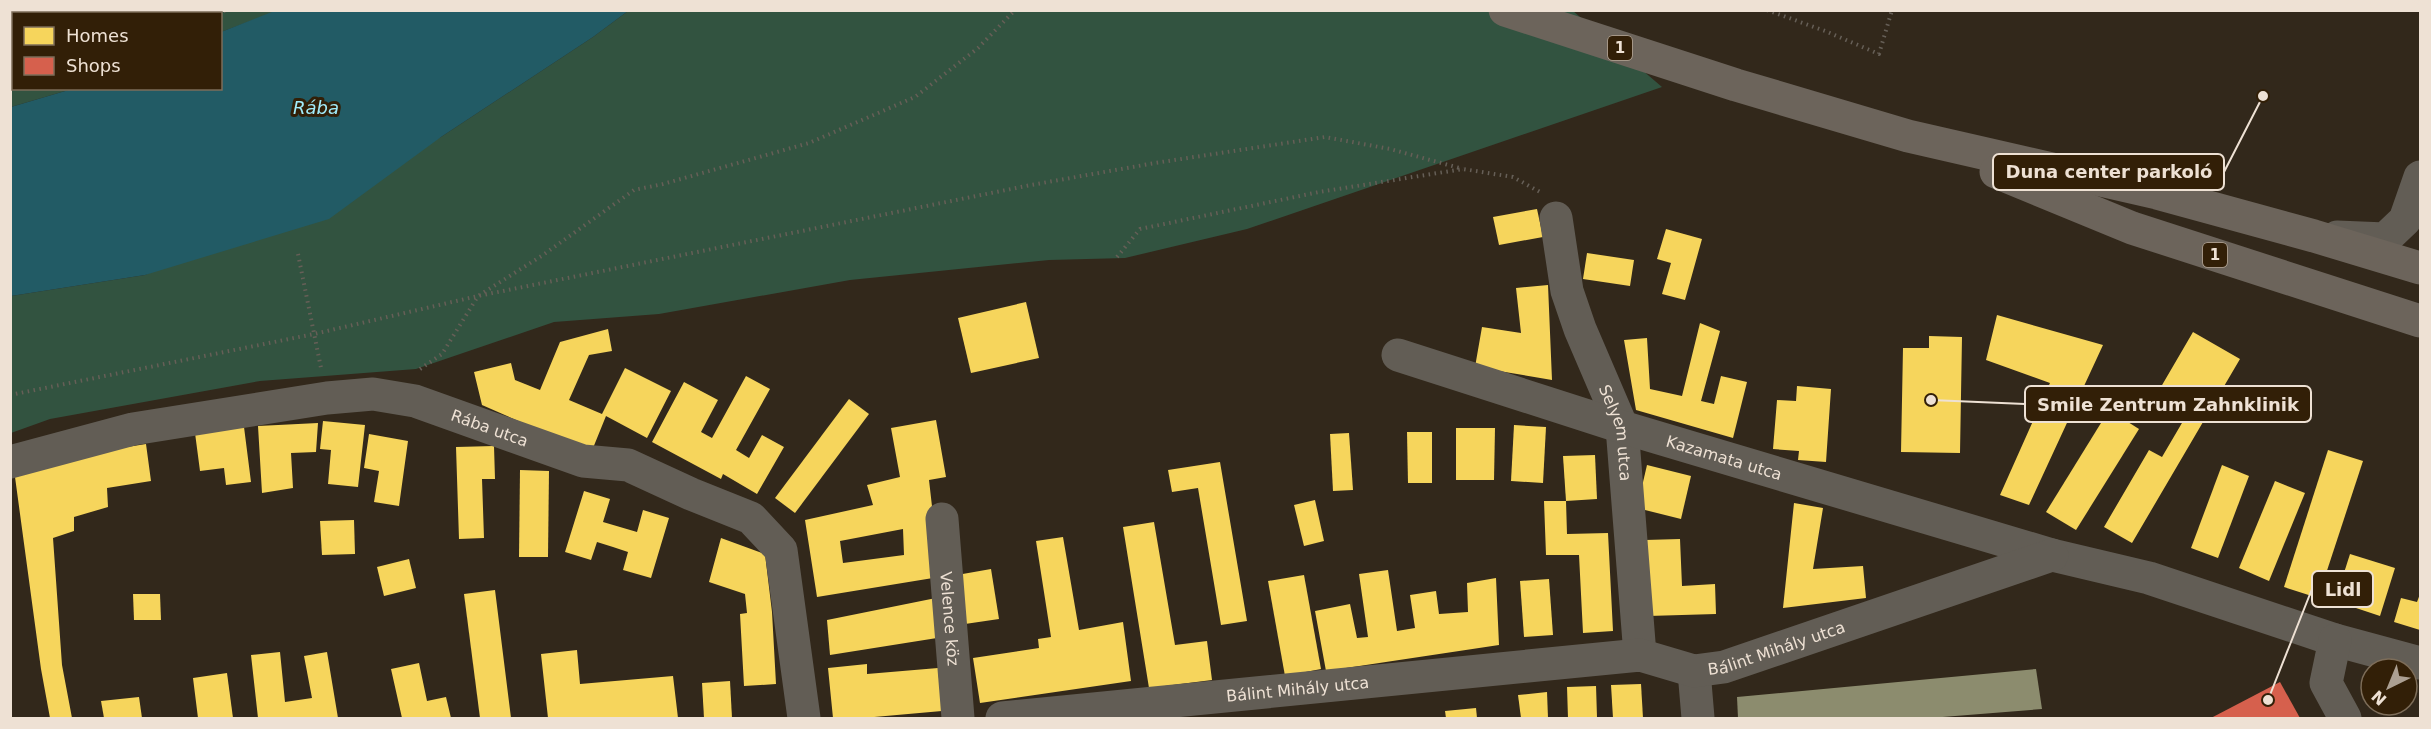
<svg xmlns="http://www.w3.org/2000/svg" width="2431" height="729" font-family="'DejaVu Sans',sans-serif">
<style>
.green{fill:#325340}
.water{fill:#225b65}
.homes{fill:#f6d55c;fill-rule:evenodd}
.shops{fill:#d6604d}
.industry{fill:#8c8c6e}
.lines{fill:none;stroke-linecap:round;stroke-linejoin:round}
.path{stroke:#665f57;stroke-width:4;stroke-dasharray:1.5 4.5;stroke-linecap:butt}
.minor{stroke:#625d55;stroke-width:33}
.major{stroke:#6c645b;stroke-width:33}
.labels{text-anchor:middle;stroke-width:6;stroke-linejoin:round;paint-order:stroke}
.shield{fill:#321f07;stroke:#b6a796;stroke-width:1.5}
.shield-label{font-size:15px;font-weight:bold;fill:#eee1d4}
.street-label{font-size:16px;fill:#eee1d4;stroke:#321f07}
.water-label{font-size:18px;font-style:italic;fill:#a1ecfb;stroke:#321f07}
.leader{fill:none;stroke:#eee1d4;stroke-width:2}
.callout-dot{fill:#eee1d4;stroke:#321f07;stroke-width:2}
.callout{fill:#321f07;stroke:#eee1d4;stroke-width:2}
.callout-label{font-size:18px;text-anchor:middle;font-weight:bold;fill:#eee1d4}
</style>
<rect width="100%" height="100%" fill="#32281b"/>
<!-- green -->
<g class="green">
<polygon points="11,11 277,11 221,32 220,14 14,14 14,88 72,89 11,107"/>
<polygon points="628,11 1573,11 1662,87 1247,229 1125,258 1049,260 850,280 659,314 554,322 416,369 260,381 50,419 11,433 11,296 145,275 441,137 593,37"/>
</g>
<!-- water -->
<polygon class="water" points="277,10 628,11 593,37 441,137 329,219 145,275 11,296 11,107 72,89 220,88 221,32"/>
<!-- homes -->
<g class="homes">
<polygon points="1537,209 1543,237 1499,245 1493,217"/>
<polygon points="1666,229 1702,239 1685,300 1662,294 1671,263 1657,259"/>
<polygon points="1587,253 1634,260 1630,286 1583,279"/>
<polygon points="1548,285 1552,380 1475,367 1482,327 1521,333 1516,288"/>
<polygon points="1026,302 1039,358 971,373 958,318"/>
<polygon points="1997,315 2103,345 2029,505 2000,495 2050,383 1986,360"/>
<polygon points="1700,323 1720,331 1701,401 1714,404 1721,376 1747,382 1733,438 1636,410 1624,340 1647,338 1650,389 1682,396"/>
<polygon points="608,329 612,351 589,355 569,400 602,414 625,368 671,391 647,438 606,416 591,453 482,405 474,372 511,363 515,380 540,390 560,342"/>
<polygon points="2193,332 2240,359 2132,543 2104,527 2149,450 2162,457 2189,411 2158,392"/>
<polygon points="1929,336 1962,337 1960,453 1901,452 1903,348 1929,348"/>
<polygon points="746,376 770,389 736,450 749,458 762,435 784,447 757,494 723,474 721,479 652,442 684,382 718,400 701,432 712,438"/>
<polygon points="1797,386 1831,389 1826,462 1798,460 1799,451 1773,449 1777,400 1796,401"/>
<polygon points="849,399 869,414 795,513 775,498"/>
<polygon points="2109,410 2139,429 2076,530 2046,512"/>
<path d="M 936,420 L 946,477 L 929,480 L 933,515 L 933,578 L 817,597 L 805,520 L 873,505 L 867,485 L 900,477 L 891,428 ZM 903,529 L 904,555 L 843,563 L 840,541 Z"/>
<polygon points="323,421 365,425 358,487 328,484 331,450 320,449"/>
<polygon points="318,423 316,452 291,453 293,488 262,493 258,426"/>
<polygon points="1514,425 1546,427 1543,483 1511,481"/>
<polygon points="244,427 251,482 226,485 224,468 200,471 195,433"/>
<polygon points="1456,428 1495,428 1494,480 1456,480"/>
<polygon points="1407,432 1432,432 1432,483 1408,483"/>
<polygon points="1349,433 1353,490 1333,491 1330,434"/>
<polygon points="369,434 408,441 399,506 374,502 379,471 364,468"/>
<polygon points="146,444 151,481 107,488 108,507 74,517 74,531 53,538 62,665 72,718 50,718 41,669 15,477 102,451"/>
<polygon points="494,446 495,479 482,479 484,538 459,539 456,447"/>
<polygon points="2328,450 2363,461 2318,598 2284,587"/>
<polygon points="1595,455 1597,499 1566,501 1563,456"/>
<polygon points="1220,462 1247,621 1221,625 1198,488 1172,492 1168,470"/>
<polygon points="1647,465 1691,476 1681,519 1637,508"/>
<polygon points="2222,465 2249,476 2218,558 2191,548"/>
<polygon points="520,470 549,471 548,557 519,557"/>
<polygon points="2275,481 2305,493 2269,581 2239,568"/>
<polygon points="584,491 610,499 603,522 637,532 643,510 669,518 651,578 623,570 628,552 613,547 597,542 591,560 565,552"/>
<polygon points="1315,500 1324,541 1304,546 1294,505"/>
<polygon points="1544,501 1566,501 1567,534 1608,533 1613,631 1583,633 1579,555 1546,555"/>
<polygon points="1794,503 1823,508 1813,569 1863,566 1866,598 1783,608"/>
<polygon points="354,520 355,554 322,555 320,521"/>
<polygon points="1154,522 1175,645 1207,641 1212,680 1149,688 1123,527"/>
<polygon points="1063,537 1079,630 1123,622 1131,681 980,703 973,658 1039,648 1038,639 1051,637 1036,541"/>
<polygon points="721,538 765,554 772,612 776,684 744,686 740,614 747,613 745,594 709,582"/>
<polygon points="1680,539 1682,586 1715,584 1716,614 1648,616 1645,540"/>
<polygon points="2350,554 2395,568 2380,616 2335,601"/>
<polygon points="409,559 416,588 384,596 377,567"/>
<polygon points="991,569 999,619 965,624 957,575"/>
<polygon points="1388,570 1397,631 1415,628 1410,595 1436,591 1439,614 1468,612 1467,583 1496,578 1499,645 1326,671 1315,611 1350,604 1357,638 1368,637 1359,574"/>
<polygon points="1304,575 1321,669 1285,676 1268,581"/>
<polygon points="1549,579 1553,635 1524,637 1520,581"/>
<polygon points="495,590 511,718 480,718 464,594"/>
<polygon points="133,594 160,594 161,620 134,620"/>
<polygon points="2420,594 2420,630 2394,622 2401,598 2417,602"/>
<polygon points="936,598 937,638 830,655 827,620"/>
<polygon points="577,650 580,684 673,676 678,718 548,718 541,654"/>
<polygon points="280,652 285,702 312,698 304,656 327,652 338,718 258,718 251,655"/>
<polygon points="419,663 427,701 446,697 451,718 402,718 391,669"/>
<polygon points="867,664 867,674 938,668 942,711 863,718 833,718 828,668"/>
<polygon points="227,673 233,718 198,718 193,678"/>
<polygon points="730,681 732,718 704,718 702,683"/>
<polygon points="1641,684 1643,718 1613,718 1611,685"/>
<polygon points="1596,686 1597,718 1568,718 1567,687"/>
<polygon points="1547,692 1548,718 1521,718 1518,695"/>
<polygon points="139,697 142,718 104,718 101,701"/>
<polygon points="1476,708 1477,718 1446,718 1445,711"/>
</g>
<!-- shops -->
<polygon class="shops" points="2280,682 2300,718 2211,718"/>
<!-- industry -->
<polygon class="industry" points="2036,669 2042,709 1930,718 1738,718 1737,697"/>
<g class="lines">
<!-- path -->
<g class="path">
<polyline points="1767,10 1825,31 1879,54 1892,10"/>
<polyline points="218,14 226,10"/>
<polyline points="10,90 14,88"/>
<polyline points="298,254 321,368"/>
<polyline points="1117,257 1140,229 1319,192 1463,169 1513,177 1540,192"/>
<polyline points="420,369 442,354 478,296 543,255 634,190 663,184 809,143 915,97 978,48 1015,10"/>
<polyline points="10,395 314,334 478,296 1031,185 1155,163 1325,137 1390,149 1463,169"/>
</g>
<!-- minor -->
<g class="minor">
<path id="s1" d="M 1556,218 L 1567,291 L 1580,329 L 1622,427 L 1640,655"/>
<polyline points="2337,237 2385,239 2405,220 2420,177"/>
<path id="s2" d="M 1398,355 L 1622,427 L 2052,555 L 2149,578 L 2335,640 L 2420,663"/>
<path id="s3" d="M 10,462 L 133,429 L 327,398 L 373,394 L 415,401 L 583,461 L 628,465 L 691,494 L 751,518 L 781,550 L 804,718"/>
<path id="s4" d="M 942,519 L 958,718"/>
<polyline points="2335,640 2326,683 2345,718"/>
<polyline points="1694,671 1698,718"/>
<path id="s5" d="M 1002,718 L 1640,655 L 1694,671 L 1724,667 L 2052,555"/>
</g>
<!-- major -->
<g class="major">
<polyline points="1505,10 1736,85 1908,136 2157,193 2314,236 2420,268"/>
<polyline points="1996,172 2132,228 2420,321"/>
</g>
</g>
<g class="labels">
<!-- shield labels -->
<g class="shield">
<rect x="1608" y="36" width="24" height="24" rx="4.5"/>
<rect x="2203" y="243" width="24" height="24" rx="4.5"/>
</g>
<g class="shield-label">
<text x="1620" y="53">1</text>
<text x="2215" y="260">1</text>
</g>
<!-- street labels -->
<g class="street-label">
<text dy="6" stroke="none"><textPath href="#s3" startOffset="492">Rába utca</textPath></text>
<text dy="6" stroke="none"><textPath href="#s1" startOffset="225">Selyem utca</textPath></text>
<text dy="6" stroke="none"><textPath href="#s2" startOffset="342">Kazamata utca</textPath></text>
<text dy="6" stroke="none"><textPath href="#s4" startOffset="100">Velence köz</textPath></text>
<text dy="6" stroke="none"><textPath href="#s5" startOffset="783">Bálint Mihály utca</textPath></text>
<text dy="6" stroke="none"><textPath href="#s5" startOffset="297">Bálint Mihály utca</textPath></text>
</g>
<!-- water labels -->
<g class="water-label">
<text x="316" y="114">Rába</text>
</g>
</g>
<!-- callouts -->
<path class="leader" d="M2263 96L2224 172M1931 400L2025 404M2268 700L2312 589"/>
<g class="callout-dot">
<circle cx="2263" cy="96" r="6"/>
<circle cx="1931" cy="400" r="6"/>
<circle cx="2268" cy="700" r="6"/>
</g>
<g class="callout">
<rect x="1993" y="154" width="231" height="36" rx="6"/>
<rect x="2025" y="386" width="286" height="36" rx="6"/>
<rect x="2312" y="571" width="61" height="36" rx="6"/>
</g>
<g class="callout-label">
<text x="2109" y="178">Duna center parkoló</text>
<text x="2168" y="411">Smile Zentrum Zahnklinik</text>
<text x="2343" y="596">Lidl</text>
</g>
<!-- border -->
<rect width="2431" height="729" fill="none" stroke="#eee1d4" stroke-width="24"/>
<!-- legend -->
<rect x="12" y="12" width="210" height="78" fill="#321f07" stroke="#7d6d59" stroke-width="1.5"/>
<rect x="24" y="27" width="30" height="18" fill="#f6d55c" stroke="#7d6d59" stroke-width="1.5"/>
<text x="66" y="42" font-size="18" fill="#eee1d4">Homes</text>
<rect x="24" y="57" width="30" height="18" fill="#d6604d" stroke="#7d6d59" stroke-width="1.5"/>
<text x="66" y="72" font-size="18" fill="#eee1d4">Shops</text>
<!-- north arrow -->
<g transform="translate(2389 687) rotate(223)"><circle r="28" fill="#321f07" stroke="#7d6d59" stroke-width="1.5"/>
<path d="M0-4.5L10 22L0 15L-10 22Z" fill="#aca093"/>
<text y="-9" font-size="16" font-weight="bold" text-anchor="middle" fill="#eee1d4">N</text>
</g>
</svg>
